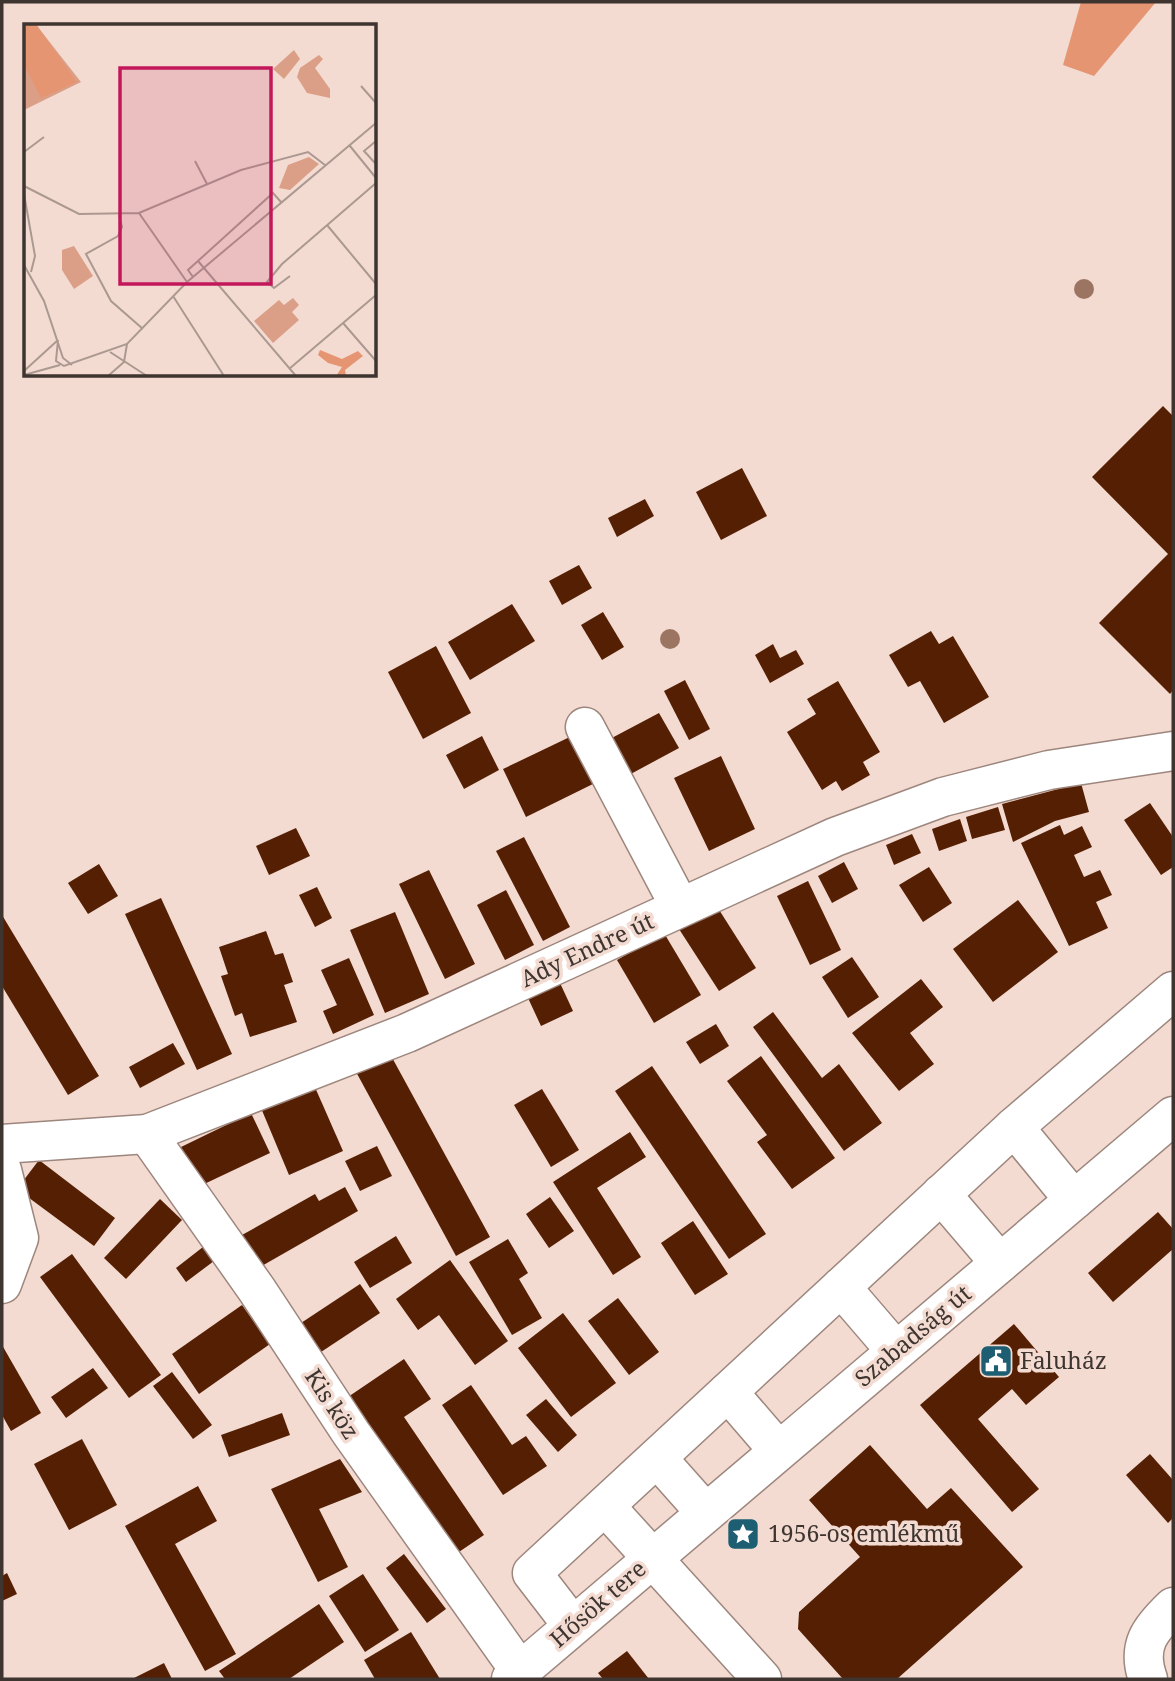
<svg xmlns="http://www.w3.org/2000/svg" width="1175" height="1681" font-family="'Noto Serif',serif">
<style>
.forest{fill:#e69572}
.building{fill:#551f04}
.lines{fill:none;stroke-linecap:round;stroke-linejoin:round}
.minor-casing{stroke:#9d867d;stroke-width:41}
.major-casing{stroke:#9d867d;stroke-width:41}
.minor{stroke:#fff;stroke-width:38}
.major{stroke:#fff;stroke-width:38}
.tree{fill:#9c7562}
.labels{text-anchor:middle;stroke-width:7;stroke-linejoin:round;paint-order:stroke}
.street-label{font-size:23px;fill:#3e3531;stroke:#f3dbd1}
.poi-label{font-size:23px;fill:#3e3531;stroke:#f3dbd1;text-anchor:start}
.inset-road{fill:none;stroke:#ab9991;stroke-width:2}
.view{fill:#c2185b;fill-opacity:0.15;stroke:#c2185b;stroke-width:3.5}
.inset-edge{fill:none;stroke:#3e3531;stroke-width:3.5}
</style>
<rect width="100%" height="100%" fill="#f3dbd1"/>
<!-- forest -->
<polygon class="forest" points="1081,2 1156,2 1094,76 1063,65"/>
<!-- building -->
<g class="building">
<polygon points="1163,406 1173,416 1173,690 1170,694 1099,623 1168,554 1092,477"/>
<polygon points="742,468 767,516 721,540 696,492"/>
<polygon points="645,499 654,516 617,537 608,518"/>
<polygon points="579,565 592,588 562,605 549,581"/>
<polygon points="512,604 535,641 470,680 448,642"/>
<polygon points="603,612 624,647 602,660 581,625"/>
<polygon points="931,631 939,644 953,636 989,697 944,723 920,681 908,687 889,655"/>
<polygon points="773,644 780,658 796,650 804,664 770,683 755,655"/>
<polygon points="436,646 471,713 423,739 388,672"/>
<polygon points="685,680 710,729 689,740 664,691"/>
<polygon points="838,681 880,752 863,762 870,775 842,791 836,781 822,790 787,732 816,714 807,699"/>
<polygon points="659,713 679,748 627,776 608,740"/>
<polygon points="576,734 599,781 526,817 503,769"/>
<polygon points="482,736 499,770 464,789 446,755"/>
<polygon points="721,756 755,829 709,851 674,778"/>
<polygon points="1081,783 1089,812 1055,821 1013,842 1002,804"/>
<polygon points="1150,803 1173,837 1173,867 1161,875 1124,820"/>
<polygon points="998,807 1005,830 972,839 966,817"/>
<polygon points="960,819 967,841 939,851 932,829"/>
<polygon points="1060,825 1064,835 1082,826 1092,847 1074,855 1084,877 1100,870 1112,895 1096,902 1108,928 1069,946 1021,843"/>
<polygon points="296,828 310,856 269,875 256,846"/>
<polygon points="912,834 921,853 894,865 886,845"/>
<polygon points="524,837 570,927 543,941 496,851"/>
<polygon points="844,862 858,889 832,903 818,876"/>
<polygon points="99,864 118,896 88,914 68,883"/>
<polygon points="929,867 952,903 923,922 899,885"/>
<polygon points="429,870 475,964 445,979 399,884"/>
<polygon points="808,881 841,950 810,965 777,896"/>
<polygon points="317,887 332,918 315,927 299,895"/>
<polygon points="506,890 534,945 505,960 477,905"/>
<polygon points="161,898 232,1054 197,1070 125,914"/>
<polygon points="1018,900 1058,952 993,1002 953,949"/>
<polygon points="716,905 756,968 719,991 679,929"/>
<polygon points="395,912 429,994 385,1013 350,930"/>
<polygon points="2,915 99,1076 68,1095 2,986"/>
<polygon points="266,931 275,955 283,953 293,982 284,985 297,1022 250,1037 242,1013 235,1016 221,976 228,974 219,947"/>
<polygon points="664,933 701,995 654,1023 617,960"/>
<polygon points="852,957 879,997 848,1018 822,977"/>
<polygon points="349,958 374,1015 333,1034 323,1011 337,1005 321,970"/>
<polygon points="921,979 943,1007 910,1033 934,1064 899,1091 852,1033"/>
<polygon points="560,983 573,1011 541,1026 528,998"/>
<polygon points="773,1012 822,1078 839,1064 882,1123 844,1151 753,1027"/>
<polygon points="716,1024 729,1046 700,1064 686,1042"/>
<polygon points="173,1043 185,1064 140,1088 129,1067"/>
<polygon points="389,1052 490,1237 456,1256 355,1070"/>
<polygon points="761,1056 835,1158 792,1189 757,1142 767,1135 727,1081"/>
<polygon points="652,1066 766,1234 729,1259 615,1091"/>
<polygon points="314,1085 343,1151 289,1175 261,1108"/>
<polygon points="542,1089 579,1150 551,1167 514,1105"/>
<polygon points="251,1113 270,1153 200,1186 181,1147"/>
<polygon points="630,1132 646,1157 597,1188 641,1257 613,1275 553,1182"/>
<polygon points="377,1146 392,1176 360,1191 345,1161"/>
<polygon points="39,1160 115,1218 94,1246 17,1189"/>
<polygon points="345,1187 358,1211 260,1267 242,1235 315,1194 319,1201"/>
<polygon points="550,1197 574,1231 549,1248 526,1214"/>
<polygon points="160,1199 182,1220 126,1279 104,1258"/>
<polygon points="1158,1212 1173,1229 1173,1249 1113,1302 1088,1273"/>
<polygon points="693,1221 728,1274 695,1295 661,1243"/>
<polygon points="396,1236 412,1263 370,1288 354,1262"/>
<polygon points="508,1239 528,1273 519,1279 542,1318 512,1335 469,1262"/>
<polygon points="203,1247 214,1261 186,1282 176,1268"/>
<polygon points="72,1254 161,1375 129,1398 40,1277"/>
<polygon points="450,1260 508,1341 475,1365 439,1315 418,1330 396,1299"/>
<polygon points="360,1284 380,1313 321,1352 301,1323"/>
<polygon points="618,1298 659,1352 629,1375 588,1321"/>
<polygon points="242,1305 270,1344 199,1394 172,1354"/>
<polygon points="563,1313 616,1383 571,1417 518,1348"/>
<polygon points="1014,1324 1059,1377 1026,1405 1012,1389 978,1419 1039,1489 1012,1512 920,1405"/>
<polygon points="2,1345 41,1413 11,1431 2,1415"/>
<polygon points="404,1359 431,1399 404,1417 484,1535 453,1556 345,1399"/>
<polygon points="93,1368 108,1388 66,1418 51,1397"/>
<polygon points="172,1372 212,1425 193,1439 153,1386"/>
<polygon points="471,1385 512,1445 526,1436 547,1466 503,1495 442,1405"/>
<polygon points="546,1399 577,1435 558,1452 526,1415"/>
<polygon points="282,1413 290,1435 229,1457 221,1435"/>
<polygon points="82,1439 117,1505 69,1530 34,1464"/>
<polygon points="870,1445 927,1509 951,1488 1023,1567 897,1679 843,1679 798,1629 799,1612 860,1557 809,1500"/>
<polygon points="1150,1454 1173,1480 1173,1518 1168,1523 1126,1475"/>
<polygon points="340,1459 362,1492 319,1509 348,1567 318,1582 271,1489"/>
<polygon points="198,1486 217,1521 175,1544 236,1654 205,1671 125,1526"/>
<polygon points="404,1554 446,1609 427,1623 386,1568"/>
<polygon points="7,1573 17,1594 2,1601 2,1576"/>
<polygon points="363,1574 399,1630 365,1652 329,1596"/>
<polygon points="319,1604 344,1642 289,1679 225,1679 219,1671"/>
<polygon points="411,1632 440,1679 375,1679 364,1660"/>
<polygon points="627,1651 649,1679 603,1679 598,1673"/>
<polygon points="164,1663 172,1679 132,1679"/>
</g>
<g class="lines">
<defs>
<g id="minor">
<polyline points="585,727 680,907"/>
<polyline points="1014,1127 1074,1200"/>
<polyline points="147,1134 257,1290 351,1433 520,1671"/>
<polyline points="2,1144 147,1134 407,1033 835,837 943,797 1049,770 1173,751"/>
<polyline points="2,1170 19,1238 2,1284"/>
<polyline points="941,1194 1000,1263"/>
<polyline points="841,1287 896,1351"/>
<polyline points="728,1392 778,1450"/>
<polyline points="657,1458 705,1512"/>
<polyline points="605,1506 762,1679"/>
<polyline points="572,1625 532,1573 1014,1127 1173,991"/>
<path d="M 1148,1679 C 1136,1646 1150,1629 1173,1607"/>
</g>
<polyline id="major" points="511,1679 1173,1116"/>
</defs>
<!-- minor casing -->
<use href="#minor" class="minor-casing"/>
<!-- major casing -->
<use href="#major" class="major-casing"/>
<!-- minor -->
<use href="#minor" class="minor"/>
<!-- major -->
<use href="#major" class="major"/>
</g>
<!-- trees -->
<g class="tree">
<circle cx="1084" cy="289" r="10"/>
<circle cx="670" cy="639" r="10"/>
</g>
<!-- icons -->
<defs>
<symbol id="civic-square" viewBox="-11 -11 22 22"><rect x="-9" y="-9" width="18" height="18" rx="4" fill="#1e5e73" stroke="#f3dbd1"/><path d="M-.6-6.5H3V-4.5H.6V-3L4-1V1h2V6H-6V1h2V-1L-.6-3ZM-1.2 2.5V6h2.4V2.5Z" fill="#fff"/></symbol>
<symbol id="sight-square" viewBox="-11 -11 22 22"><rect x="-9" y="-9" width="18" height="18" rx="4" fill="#1e5e73" stroke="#f3dbd1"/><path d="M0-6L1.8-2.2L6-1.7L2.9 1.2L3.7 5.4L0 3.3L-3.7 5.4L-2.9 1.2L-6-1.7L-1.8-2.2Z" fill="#fff"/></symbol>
</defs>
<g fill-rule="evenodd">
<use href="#civic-square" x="977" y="1342" width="38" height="38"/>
<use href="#sight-square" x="724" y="1515" width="38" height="38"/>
</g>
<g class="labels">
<!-- street labels -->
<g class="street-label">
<text transform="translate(587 950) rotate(-25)" y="8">Ady Endre út</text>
<text transform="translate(913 1336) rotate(-40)" y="8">Szabadság út</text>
<text transform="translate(332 1404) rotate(57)" y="8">Kis köz</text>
<text transform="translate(598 1604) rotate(-41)" y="8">Hősök tere</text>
</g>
<!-- poi labels -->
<g class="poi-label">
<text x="1020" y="1369">Faluház</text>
<text x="768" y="1542">1956-os emlékmű</text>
</g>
</g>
<!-- overview -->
<g transform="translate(24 24)">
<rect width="352" height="352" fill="#f3dbd1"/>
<path d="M 0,0 L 13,2 L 57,58 L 0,86 ZM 270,26 L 276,35 L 260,55 L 249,45 ZM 295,31 L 299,35 L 291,44 L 306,65 L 306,74 L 283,69 L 273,53 L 276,44 ZM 285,133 L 295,140 L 266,166 L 255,164 L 264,141 ZM 50,222 L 69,252 L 50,265 L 38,246 L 38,226 ZM 269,274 L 275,281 L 268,288 L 275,296 L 249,319 L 230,297 L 255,276 L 260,281 Z" fill="#db9f87"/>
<path d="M 0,0 L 12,0 L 53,58 L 17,74 L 0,41 ZM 296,326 L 318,335 L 334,327 L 339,332 L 321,346 L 322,352 L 312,352 L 318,343 L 304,339 L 294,331 Z" fill="#e69572"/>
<path class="inset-road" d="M 337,62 L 352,79M 352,117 L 340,127 L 352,140M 326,122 L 352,154M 0,128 L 20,113M 171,137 L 183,160M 0,162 L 55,190 L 115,189 L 217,146 L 284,128 L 301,141M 0,170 L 11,232 L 7,248M 115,189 L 163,258M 95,191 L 98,203 L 94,212 L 62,230 L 87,277 L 119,305M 303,201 L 352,260M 174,237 L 272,352M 0,241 L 20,277 L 39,334 L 48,341M 266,252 L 250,264 L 243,258 L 258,240 L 352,159M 169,253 L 164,246 L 249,169 L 257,178M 149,272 L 200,352M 319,299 L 352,337M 34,316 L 32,337 L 40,342 L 103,320 L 163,258 L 352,99M 86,328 L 123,352M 265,345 L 352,271M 0,347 L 34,316M 0,351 L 36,341M 84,352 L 100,338 L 103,320"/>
<path class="view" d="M 96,44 L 247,44 L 247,260 L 96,260 Z"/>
<rect width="352" height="352" class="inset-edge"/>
</g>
<!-- border -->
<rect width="1175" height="1681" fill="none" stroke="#3e3531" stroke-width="7"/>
</svg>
